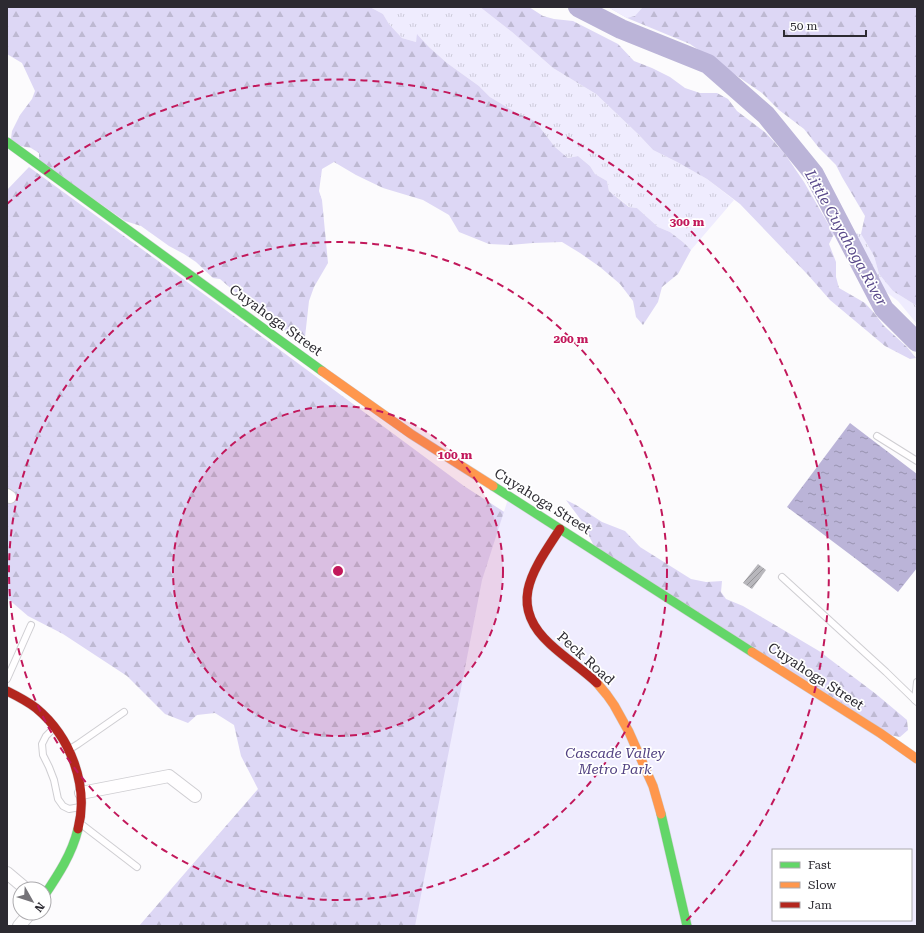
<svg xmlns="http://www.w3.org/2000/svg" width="924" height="933" font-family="'Roboto Serif',serif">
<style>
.grass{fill:url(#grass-tufts)}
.forest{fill:url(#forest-firs);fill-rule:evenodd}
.park{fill:#efecfe;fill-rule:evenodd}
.water{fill:url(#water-ripples)}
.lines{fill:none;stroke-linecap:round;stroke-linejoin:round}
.river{stroke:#bbb4d8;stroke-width:20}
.building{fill:url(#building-hatch)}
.lane-casing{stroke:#cfced2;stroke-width:8}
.street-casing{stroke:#cfced2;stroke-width:14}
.fast-casing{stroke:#cfced2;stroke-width:10}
.slow-casing{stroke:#cfced2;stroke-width:10}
.jam-casing{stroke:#cfced2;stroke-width:10}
.lane{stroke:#fffeff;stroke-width:6}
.street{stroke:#fffeff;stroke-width:12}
.fast{stroke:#63d668;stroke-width:9}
.slow{stroke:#ff974d;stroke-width:9}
.jam{stroke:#b3261e;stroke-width:9}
.ring{fill:none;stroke:#c2185b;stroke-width:2;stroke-dasharray:7 5}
.labels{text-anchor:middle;stroke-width:3.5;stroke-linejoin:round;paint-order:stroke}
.street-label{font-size:14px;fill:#2c2a31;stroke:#fff}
.park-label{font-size:14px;font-style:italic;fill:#514181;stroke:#fff}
.water-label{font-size:15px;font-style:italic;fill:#5a4a8b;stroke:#fff}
.centre{fill:#c2185b;stroke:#fff;stroke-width:2}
.ring-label{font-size:12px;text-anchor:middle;font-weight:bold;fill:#c2185b;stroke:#fff;stroke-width:3.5;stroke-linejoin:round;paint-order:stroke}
</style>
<defs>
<pattern id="grass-tufts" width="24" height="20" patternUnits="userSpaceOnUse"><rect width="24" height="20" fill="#efecfe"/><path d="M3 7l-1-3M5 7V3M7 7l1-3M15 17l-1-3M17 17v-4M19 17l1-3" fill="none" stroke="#cdcbda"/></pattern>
<pattern id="forest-firs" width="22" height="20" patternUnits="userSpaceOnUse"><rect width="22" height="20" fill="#ddd7f5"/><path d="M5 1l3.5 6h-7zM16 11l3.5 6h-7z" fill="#beb9d2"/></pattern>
<pattern id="water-ripples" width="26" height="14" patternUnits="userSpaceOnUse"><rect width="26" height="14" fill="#bbb4d8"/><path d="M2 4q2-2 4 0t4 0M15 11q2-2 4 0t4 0" fill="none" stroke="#9893b0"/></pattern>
<pattern id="building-hatch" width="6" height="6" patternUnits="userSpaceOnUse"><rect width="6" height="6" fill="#b8b7bc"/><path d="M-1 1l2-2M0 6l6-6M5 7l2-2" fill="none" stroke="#969599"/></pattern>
</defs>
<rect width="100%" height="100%" fill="#fcfbfd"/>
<!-- grass -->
<g class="grass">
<polygon points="370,7 480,7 512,32 553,68 596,94 639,135 653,150 677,162 707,179 734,200 691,250 683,242 670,232 658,227 637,208 630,207 609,191 607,181 595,174 590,166 578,156 568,158 555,147 535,121 515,112 490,97 479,86 447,63 429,47 418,35 416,42 402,38 389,24 383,14"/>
<polygon points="851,233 861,234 874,256 879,274 893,291 917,306 917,324 898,301 878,286 871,276 863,261"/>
</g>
<!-- forest -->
<g class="forest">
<polygon points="7,7 370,7 383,14 389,24 402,38 416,42 417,34 429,47 447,63 479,86 490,97 515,112 535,121 555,147 568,158 578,156 590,166 595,174 607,181 609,191 629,207 637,208 658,227 670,232 683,242 691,250 678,274 662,287 658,302 643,325 636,317 633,301 620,284 600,267 580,253 562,242 533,243 510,245 489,244 459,232 449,215 423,200 383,188 356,175 334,162 322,169 319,191 322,200 328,263 314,287 309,301 305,337 296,338 283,329 271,316 248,303 220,279 213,278 196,262 184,254 169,246 141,226 125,221 39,161 39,153 31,148 16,145 11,139 12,131 20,115 32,99 35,91 22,63 7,54"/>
<polygon points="480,7 529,7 543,16 554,19 573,21 618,44 634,61 652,68 670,77 685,88 700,93 717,93 728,99 737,111 766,133 785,154 804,182 834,234 829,244 836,262 836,277 839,288 865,303 875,314 884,326 907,347 916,358 910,359 885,346 830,300 808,275 740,204 707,179 677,162 653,150 639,135 596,94 553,68 512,32"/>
<polygon points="608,7 916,7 917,8 917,306 893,291 879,274 874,256 861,234 865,216 842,177 836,165 819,148 804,129 779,110 762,93 690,44 627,18"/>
<path d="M 29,167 L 238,319 L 464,486 L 690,632 L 917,783 L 917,926 L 139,926 L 258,789 L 241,756 L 234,725 L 215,713 L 197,715 L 188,723 L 165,714 L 127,676 L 63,634 L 28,616 L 7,598 L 7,190 ZM 773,850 L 911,850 L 911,920 L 773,920 Z"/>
<polygon points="566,500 576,505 602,522 625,531 640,547 691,579 706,582 722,581 721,592 726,599 743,606 819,651 876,694 907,720 908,730 900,737 880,733 597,552 581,520"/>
</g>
<!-- park -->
<g class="park">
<polygon points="608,7 643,7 635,16 627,18"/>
<path d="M 509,496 L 917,759 L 917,926 L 415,926 L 482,580 ZM 773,850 L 911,850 L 911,920 L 773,920 Z"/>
</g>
<!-- water -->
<polygon class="water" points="850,423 917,474 917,568 898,592 860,562 787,507"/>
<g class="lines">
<!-- river -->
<polyline class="river" points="578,7 621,29 708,64 766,115 814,174 884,309 917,342"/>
</g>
<!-- building -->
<polygon class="building" points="758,564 766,570 752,589 743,583"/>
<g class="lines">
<defs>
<g id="lane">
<polyline points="877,436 917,461"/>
<polyline points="782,577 886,672 917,702"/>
<polyline points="7,679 31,625"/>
<polyline points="915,700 917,682"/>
<polyline points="53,729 46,736 42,744 43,755 49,767 54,780 58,799 63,806 69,809 80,807"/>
<polyline points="70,749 78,744 124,712"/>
<polyline points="81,824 137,867"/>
</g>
<g id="street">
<polyline points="7,495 10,497"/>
<polyline points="81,793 169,776 195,796"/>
<polyline points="7,873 26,889"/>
<polyline points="19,926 30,913"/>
</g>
<g id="fast">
<polyline points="7,142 322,371"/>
<polyline points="493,486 752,652"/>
<polyline points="661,814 687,926"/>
<path d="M 44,896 C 58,875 72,854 78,829"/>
</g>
<g id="slow">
<polyline points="322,371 411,434 493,486"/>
<polyline points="752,652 880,733 917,759"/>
<polyline points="597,683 607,695 614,705 629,732 653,786 661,814"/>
</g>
<g id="jam">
<path d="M 560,529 C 534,569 506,604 550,644 C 565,658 582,669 597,683"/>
<path d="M 7,691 C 17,696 27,701 36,708 C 71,737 89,786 78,829"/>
</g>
</defs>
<!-- lane casing -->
<use href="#lane" class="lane-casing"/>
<!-- street casing -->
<use href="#street" class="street-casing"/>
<!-- fast casing -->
<use href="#fast" class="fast-casing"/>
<!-- slow casing -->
<use href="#slow" class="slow-casing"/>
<!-- jam casing -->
<use href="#jam" class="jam-casing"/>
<!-- lane -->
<use href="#lane" class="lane"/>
<!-- street -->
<use href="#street" class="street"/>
<!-- fast -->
<use href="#fast" class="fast"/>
<!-- slow -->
<use href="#slow" class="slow"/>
<!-- jam -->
<use href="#jam" class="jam"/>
</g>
<!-- distance rings -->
<circle cx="338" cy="571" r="165" fill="#c2185b" fill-opacity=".12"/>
<g class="ring">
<circle cx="338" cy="571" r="165"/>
<circle cx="338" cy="571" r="329"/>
<path d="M7 204A494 494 0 0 1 684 923"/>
</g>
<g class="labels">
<!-- street labels -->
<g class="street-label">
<text transform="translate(276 320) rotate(36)" y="5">Cuyahoga Street</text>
<text transform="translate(543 501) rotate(32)" y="5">Cuyahoga Street</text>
<text transform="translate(586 658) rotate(42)" y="5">Peck Road</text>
<text transform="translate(816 676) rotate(33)" y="5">Cuyahoga Street</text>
</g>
<!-- park labels -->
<g class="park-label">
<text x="615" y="758">Cascade Valley<tspan x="615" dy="16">Metro Park</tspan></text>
</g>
<!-- water labels -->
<g class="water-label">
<text transform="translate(846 238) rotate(61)" y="5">Little Cuyahoga River</text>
</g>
</g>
<circle cx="338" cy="571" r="6" class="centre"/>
<g class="ring-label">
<text x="687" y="226">300 m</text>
<text x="571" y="343">200 m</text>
<text x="455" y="459">100 m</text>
</g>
<!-- border -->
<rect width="924" height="933" fill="none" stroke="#2c2a31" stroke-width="16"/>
<!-- legend -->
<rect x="772" y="849" width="140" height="72" fill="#ffffff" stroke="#abaaad"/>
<rect x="780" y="862" width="20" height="6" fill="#63d668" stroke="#abaaad"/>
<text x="808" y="869" font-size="12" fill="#2c2a31">Fast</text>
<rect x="780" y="882" width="20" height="6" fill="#ff974d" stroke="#abaaad"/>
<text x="808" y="889" font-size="12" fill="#2c2a31">Slow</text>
<rect x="780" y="902" width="20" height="6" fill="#b3261e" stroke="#abaaad"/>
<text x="808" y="909" font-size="12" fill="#2c2a31">Jam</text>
<!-- north arrow -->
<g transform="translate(32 901) rotate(129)"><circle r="19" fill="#ffffff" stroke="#abaaad"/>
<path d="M0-3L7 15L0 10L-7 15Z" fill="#757378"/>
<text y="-6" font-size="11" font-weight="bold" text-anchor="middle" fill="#2c2a31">N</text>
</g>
<!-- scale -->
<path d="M784 30v6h82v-6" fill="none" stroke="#2c2a31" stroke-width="2"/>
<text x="790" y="30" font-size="12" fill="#2c2a31" stroke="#ffffff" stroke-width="3" paint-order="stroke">50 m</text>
</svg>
